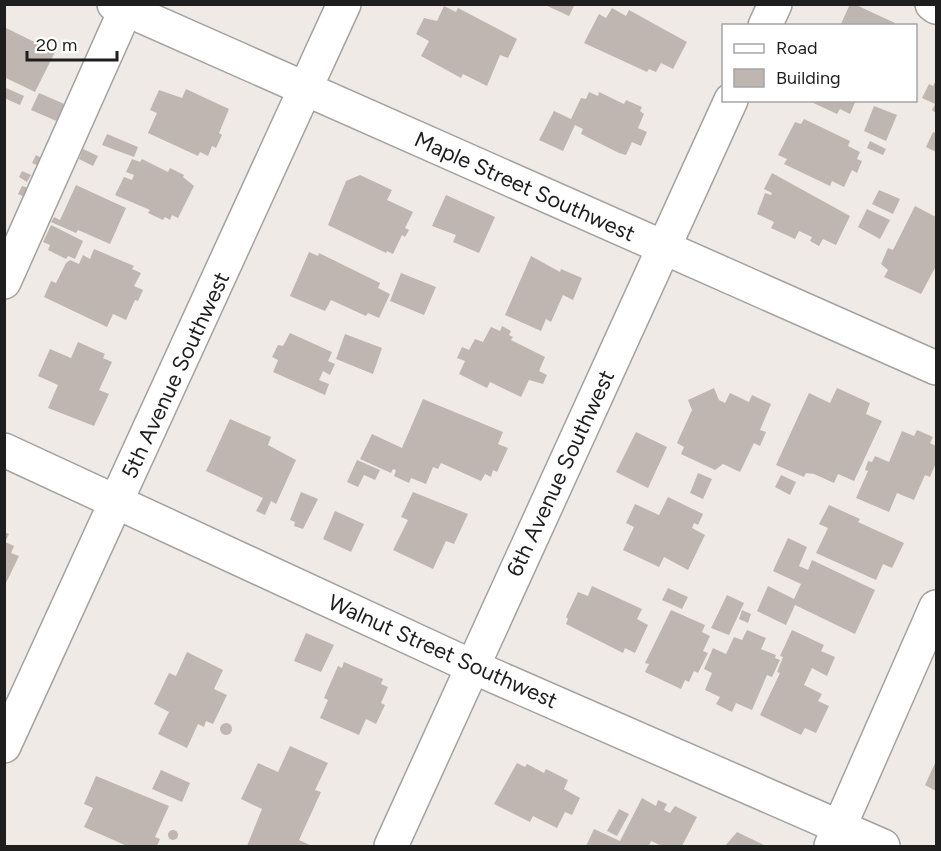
<svg xmlns="http://www.w3.org/2000/svg" width="941" height="851" font-family="Figtree,sans-serif">
<style>
.building{fill:#bfb6b1}
.lines{fill:none;stroke-linecap:round;stroke-linejoin:round}
.minor-casing{stroke:#a2a2a2;stroke-width:36}
.minor{stroke:#fff;stroke-width:33}
.labels{text-anchor:middle;stroke-width:6;stroke-linejoin:round;paint-order:stroke}
.street-label{font-size:22px;fill:#1e1e1e;stroke:#fff}
</style>
<rect width="100%" height="100%" fill="#efeae5"/>
<!-- building -->
<g class="building">
<polygon points="543,4 575,4 569,16"/>
<polygon points="850,4 854,4 895,23 893,26 840,26"/>
<polygon points="444,6 456,12 458,8 517,39 508,58 500,55 487,86 463,74 461,78 421,56 429,41 416,34 424,18 437,21"/>
<polygon points="612,8 626,16 629,10 687,42 673,69 661,63 656,72 649,69 647,72 584,43 599,14 606,18"/>
<polygon points="4,27 55,52 35,92 4,77"/>
<polygon points="936,80 936,113 932,110 935,104 922,98 929,84 933,86"/>
<polygon points="4,87 24,96 20,105 4,98"/>
<polygon points="186,89 229,109 219,133 222,135 216,148 212,146 208,156 200,152 198,156 148,133 157,113 150,110 159,90 182,98"/>
<polygon points="589,92 598,96 599,92 624,104 626,100 642,107 640,111 644,114 638,128 647,132 641,146 632,142 626,155 619,153 581,134 583,129 575,125 563,151 539,140 554,111 571,119 581,98 586,99"/>
<polygon points="39,93 69,106 61,123 31,110"/>
<polygon points="807,100 856,100 850,114 840,109 837,114"/>
<polygon points="874,106 897,115 886,141 864,131"/>
<polygon points="804,119 850,141 848,146 860,152 857,159 862,161 857,173 852,170 844,187 832,181 830,186 784,164 787,159 778,155 795,122 801,124"/>
<polygon points="933,132 936,133 936,152 926,147"/>
<polygon points="107,134 138,147 134,157 102,145"/>
<polygon points="870,141 886,149 883,155 867,148"/>
<polygon points="83,149 98,156 93,166 79,159"/>
<polygon points="36,155 43,159 39,166 32,163"/>
<polygon points="132,159 140,162 142,159 168,172 170,168 184,175 183,177 194,186 178,218 172,215 170,220 165,217 163,220 148,213 150,210 115,195 124,177 132,180 134,175 126,172"/>
<polygon points="22,171 31,175 27,182 19,177"/>
<polygon points="772,173 850,216 836,245 823,239 819,246 810,241 812,237 799,231 795,239 771,228 774,222 757,214 765,193 771,195 772,193 764,189"/>
<polygon points="360,175 392,190 387,200 413,212 405,228 409,230 405,237 402,235 393,254 387,251 386,253 328,225 346,181"/>
<polygon points="76,185 126,208 110,244 78,230 76,233 51,222 54,217 60,220"/>
<polygon points="22,186 29,188 25,197 18,194"/>
<polygon points="879,190 900,199 893,214 872,204"/>
<polygon points="446,195 495,217 479,253 453,242 456,235 432,226"/>
<polygon points="915,206 936,217 936,266 921,294 884,277 888,270 881,264 888,248 893,250"/>
<polygon points="867,209 890,220 880,239 858,227"/>
<polygon points="51,225 83,241 75,259 68,256 66,259 48,250 50,245 43,242"/>
<polygon points="94,249 134,266 132,269 141,273 134,286 143,290 138,301 135,300 126,320 113,314 107,327 44,297 51,281 56,283 66,263 70,260 79,264 83,255 90,259"/>
<polygon points="309,252 318,256 319,253 380,283 378,288 390,294 379,318 368,313 366,316 331,300 325,311 290,296"/>
<polygon points="531,256 560,272 561,269 582,278 573,300 563,295 551,322 546,319 541,331 505,315"/>
<polygon points="401,273 436,287 424,315 390,301"/>
<polygon points="502,326 511,331 509,335 513,337 511,340 545,357 539,371 547,375 543,384 529,380 521,397 490,382 487,388 459,374 465,361 457,358 462,347 469,350 475,339 483,342 491,327 500,331"/>
<polygon points="290,333 332,352 328,361 335,364 330,375 323,371 319,380 329,384 325,395 273,372 278,360 272,357 278,345 283,346"/>
<polygon points="345,334 382,348 373,374 336,359"/>
<polygon points="78,342 105,354 103,358 112,362 99,390 109,394 94,426 48,408 58,385 38,376 50,349 71,358"/>
<polygon points="714,388 719,400 725,403 730,393 749,402 752,395 771,404 760,430 766,432 760,446 754,443 740,472 723,464 715,470 681,454 684,447 677,443 692,410 688,400"/>
<polygon points="837,388 870,403 866,414 882,421 854,481 838,474 834,483 814,474 806,473 804,477 776,465 809,393 830,403"/>
<polygon points="423,399 503,432 498,444 508,448 497,472 493,470 491,477 485,474 481,481 441,463 438,469 433,467 426,484 411,478 409,483 394,476 396,470 393,469 391,473 360,459 372,434 402,448"/>
<polygon points="230,419 271,437 268,445 296,460 276,504 271,501 265,515 256,511 263,498 206,471"/>
<polygon points="917,430 933,437 930,443 936,446 936,463 930,477 925,475 914,500 897,493 889,512 856,498 868,471 865,470 868,461 872,462 875,456 889,462 902,431 914,436"/>
<polygon points="636,432 667,447 648,488 616,472"/>
<polygon points="357,460 380,470 375,480 364,475 358,487 347,482"/>
<polygon points="698,473 712,479 703,499 690,493"/>
<polygon points="781,475 796,482 790,495 775,487"/>
<polygon points="301,492 318,499 303,529 294,526 295,522 290,520"/>
<polygon points="413,492 468,514 454,544 446,541 433,569 393,550 408,520 401,517"/>
<polygon points="668,497 703,514 698,525 694,523 692,528 705,535 688,570 664,557 659,567 623,550 634,527 626,523 635,504 659,515"/>
<polygon points="829,505 860,519 858,522 904,543 892,568 883,564 876,580 816,553 828,528 819,524"/>
<polygon points="335,511 364,524 351,552 323,539"/>
<polygon points="4,532 9,534 5,542 14,546 11,553 19,556 4,587"/>
<polygon points="788,538 807,547 799,566 808,570 812,560 875,590 855,634 795,605 786,625 757,611 768,586 794,599 801,584 773,571"/>
<polygon points="592,586 642,609 637,619 648,625 635,653 625,648 623,653 566,624 568,619 566,617 578,592 588,596"/>
<polygon points="668,588 688,597 682,609 662,600"/>
<polygon points="727,595 744,603 729,635 711,628"/>
<polygon points="671,610 705,625 702,632 710,636 703,651 708,653 698,673 694,671 689,682 685,680 681,689 645,672 649,664 645,663"/>
<polygon points="742,610 751,614 748,623 739,619"/>
<polygon points="747,630 766,638 761,649 776,655 775,658 780,660 772,677 767,675 752,710 736,703 732,712 716,704 720,697 705,690 712,673 704,669 713,648 726,654 734,637 742,640"/>
<polygon points="792,630 824,645 821,651 835,657 827,676 812,668 804,685 822,694 818,701 829,706 816,733 805,728 801,735 760,715 780,673 777,672 783,657 780,656"/>
<polygon points="306,633 334,645 321,672 294,661"/>
<polygon points="187,652 223,670 214,689 227,695 213,724 206,721 204,727 198,724 187,748 158,734 169,712 154,704 169,673 176,676"/>
<polygon points="344,662 383,679 381,684 388,687 381,703 385,705 376,724 366,719 359,735 320,718 328,700 324,698 338,666 342,668"/>
<circle cx="226" cy="729" r="6"/>
<polygon points="290,746 328,763 315,790 321,792 299,840 312,846 247,846 262,809 241,799 258,763 278,772"/>
<polygon points="936,761 936,791 925,785"/>
<polygon points="517,763 525,767 527,764 544,773 546,769 568,780 564,789 580,798 572,815 565,812 557,828 533,816 530,822 494,804"/>
<polygon points="161,770 190,783 182,802 152,789"/>
<polygon points="96,776 169,806 155,837 160,839 157,846 127,846 84,827 93,808 84,804"/>
<polygon points="642,798 656,806 658,800 667,804 664,810 670,813 675,806 697,817 682,846 662,846 651,841 649,846 586,846 594,829 620,841"/>
<polygon points="619,809 629,814 617,836 607,831"/>
<circle cx="173" cy="835" r="5"/>
<polygon points="737,832 766,846 725,846"/>
</g>
<g class="lines">
<defs>
<g id="minor">
<polyline points="114,4 936,368"/>
<polyline points="932,4 936,7"/>
<polyline points="765,26 775,4"/>
<polyline points="4,282 128,4"/>
<polyline points="4,450 471,666 883,846"/>
<polyline points="4,746 344,4"/>
<polyline points="391,846 731,100"/>
<polyline points="831,846 936,607"/>
</g>
</defs>
<!-- minor casing -->
<use href="#minor" class="minor-casing"/>
<!-- minor -->
<use href="#minor" class="minor"/>
</g>
<g class="labels">
<!-- street labels -->
<g class="street-label">
<text transform="translate(525 186) rotate(24)" y="8">Maple Street Southwest</text>
<text transform="translate(175 375) rotate(-65)" y="8">5th Avenue Southwest</text>
<text transform="translate(560 473) rotate(-65)" y="8">6th Avenue Southwest</text>
<text transform="translate(443 651) rotate(24)" y="8">Walnut Street Southwest</text>
</g>
</g>
<!-- border -->
<rect width="941" height="851" fill="none" stroke="#1e1e1e" stroke-width="12"/>
<!-- legend -->
<rect x="722" y="24" width="195" height="78" fill="#ffffff" stroke="#a5a5a5" stroke-width="1.5"/>
<rect x="734" y="44" width="30" height="9" fill="#ffffff" stroke="#a5a5a5" stroke-width="1.5"/>
<text x="776" y="54" font-size="18" fill="#1e1e1e">Road</text>
<rect x="734" y="69" width="30" height="18" fill="#bfb6b1" stroke="#a5a5a5" stroke-width="1.5"/>
<text x="776" y="84" font-size="18" fill="#1e1e1e">Building</text>
<!-- scale -->
<path d="M27 51v9h90v-9" fill="none" stroke="#1e1e1e" stroke-width="3"/>
<text x="36" y="51" font-size="18" fill="#1e1e1e" stroke="#ffffff" stroke-width="4.5" paint-order="stroke">20 m</text>
</svg>
